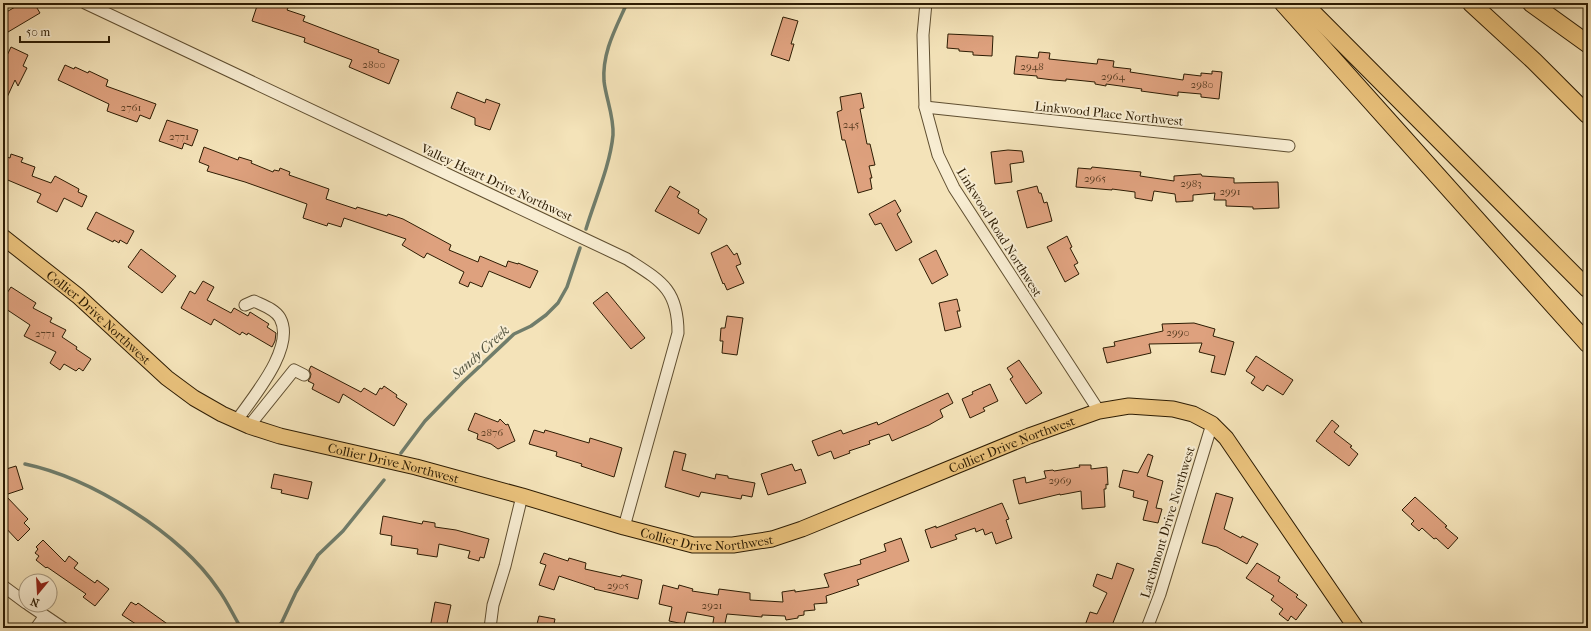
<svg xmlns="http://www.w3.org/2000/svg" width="1591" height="631" font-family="'IM FELL French Canon',serif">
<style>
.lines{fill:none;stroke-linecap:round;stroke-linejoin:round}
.stream{stroke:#707d6b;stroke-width:3.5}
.building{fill:#dea17e;stroke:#2d1c03}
.minor-casing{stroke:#5f4e30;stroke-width:13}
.major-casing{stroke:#2d1c03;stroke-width:17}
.highway-casing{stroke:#2d1c03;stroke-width:19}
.minor{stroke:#f8edd2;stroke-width:11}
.major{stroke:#eac27c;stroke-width:15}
.highway{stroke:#eac27c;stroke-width:17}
.labels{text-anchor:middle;stroke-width:4;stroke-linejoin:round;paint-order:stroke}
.number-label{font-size:11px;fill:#593d22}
.street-label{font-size:13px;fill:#2d1c03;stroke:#f8edd2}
.water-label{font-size:14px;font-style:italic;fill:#545540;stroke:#f8edd2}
</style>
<rect width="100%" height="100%" fill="#f4e3b9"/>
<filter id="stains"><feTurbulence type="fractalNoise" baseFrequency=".005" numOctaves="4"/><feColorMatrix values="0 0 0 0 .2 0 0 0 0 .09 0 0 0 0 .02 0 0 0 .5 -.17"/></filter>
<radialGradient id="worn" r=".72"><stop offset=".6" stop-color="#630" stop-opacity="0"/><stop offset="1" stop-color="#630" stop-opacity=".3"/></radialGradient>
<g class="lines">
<!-- stream -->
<g class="stream">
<path d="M 586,229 C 595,199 610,166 613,135 C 614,116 606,99 604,81 C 602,52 616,28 627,3"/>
<polyline points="401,453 425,421 462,383 514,334 531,326 546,315 558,303 567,287 580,248"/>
<path d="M 25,464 C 91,478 180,533 218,589 C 227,601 233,615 241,628"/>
<polyline points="277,628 282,622 296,592 318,555 343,531 384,480"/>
</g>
</g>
<!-- building -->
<g class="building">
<polygon points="22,3 34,3 40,13 8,32 3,24 3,14"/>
<polygon points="258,3 266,3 277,7 278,5 288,8 287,10 305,16 303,21 379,50 378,52 399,60 389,84 349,67 352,60 304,42 305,38 252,21"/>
<polygon points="783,17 798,21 791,44 794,44 789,61 771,55"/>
<polygon points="948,34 993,36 992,56 973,55 973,52 959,51 959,49 947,48"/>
<polygon points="11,47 28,55 23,66 27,68 18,86 15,80 3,106 3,64"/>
<polygon points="1039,52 1050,53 1049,59 1097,64 1098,59 1114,61 1113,67 1131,69 1130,72 1183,80 1184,74 1201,76 1201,73 1212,74 1212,71 1222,72 1219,99 1201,97 1201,94 1178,92 1178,96 1141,91 1142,89 1106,84 1106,86 1095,84 1095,82 1066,79 1066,81 1053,80 1037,78 1037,76 1014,74 1016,56 1038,58"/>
<polygon points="65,65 74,69 75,67 88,73 89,71 108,80 106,86 156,104 150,119 140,115 137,122 107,111 109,104 58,80"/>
<polygon points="457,92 485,103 486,99 500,104 490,130 475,125 475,118 451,108"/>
<polygon points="861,93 864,108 860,109 867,144 870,144 875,165 869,166 872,178 870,178 872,189 858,193 845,140 842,140 837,112 842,110 840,97"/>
<polygon points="167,120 198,130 192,146 184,143 182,149 159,141"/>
<polygon points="204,147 238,160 239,157 252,161 251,163 273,172 274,170 279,171 280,168 290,172 289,175 329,189 326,199 356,209 357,207 387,216 388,214 403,219 451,245 449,250 478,262 480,256 506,267 508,261 518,264 518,263 538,271 530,288 489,271 482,287 470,282 468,287 459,283 464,272 427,253 424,258 402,245 406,239 344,218 341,227 328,223 327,226 303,218 307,204 245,182 207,171 209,166 199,162"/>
<polygon points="1008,150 1022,151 1024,162 1010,164 1012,182 995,184 991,152"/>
<polygon points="11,154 23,158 21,162 35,167 32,176 51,183 55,176 79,189 78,192 87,196 82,207 64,198 57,212 37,202 41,194 3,178 3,156 10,158"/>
<polygon points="1092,167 1141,172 1140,176 1174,181 1174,176 1201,174 1202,176 1234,178 1234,183 1278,182 1279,208 1253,209 1253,207 1226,206 1226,200 1214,200 1215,193 1193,195 1193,201 1176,202 1175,194 1154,191 1152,201 1135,198 1135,192 1112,189 1112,190 1076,187 1078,168 1091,169"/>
<polygon points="670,186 680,192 677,197 699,210 698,213 707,219 699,234 655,211"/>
<polygon points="1037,186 1039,193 1041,193 1044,203 1047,202 1052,221 1027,228 1017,191"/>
<polygon points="895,200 901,211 897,214 912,242 896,251 881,223 875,225 869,214"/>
<polygon points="96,212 134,231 127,244 120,240 119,243 114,240 113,242 87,229"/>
<polygon points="1067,236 1072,247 1070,248 1078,263 1074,265 1079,274 1065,282 1047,247"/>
<polygon points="727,245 734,255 737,253 741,264 736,266 744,283 727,290 724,283 723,284 711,253"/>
<polygon points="141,249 176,276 162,293 128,267"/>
<polygon points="936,250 948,275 932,284 919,259"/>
<polygon points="203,281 214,287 207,300 231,313 234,308 248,316 250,312 269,324 267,327 276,333 275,341 272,347 248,333 247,335 242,332 240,335 214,319 211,325 181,308 190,291 195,294"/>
<polygon points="11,287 36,303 33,308 52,318 50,322 66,330 62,337 77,347 76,349 91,359 83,371 79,368 76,371 64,364 60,370 50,363 56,352 24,336 30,325 3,307 3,299"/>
<polygon points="607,292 645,338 631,349 593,303"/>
<polygon points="957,299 960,311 957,311 961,327 945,331 939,303"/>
<polygon points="727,316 743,318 737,355 722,353 723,341 720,341 721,328 725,328"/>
<polygon points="1194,323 1215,329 1213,336 1234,342 1225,375 1211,372 1215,356 1199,352 1202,343 1149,344 1151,353 1107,363 1103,348 1115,346 1114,342 1163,331 1162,324"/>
<polygon points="1256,356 1293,380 1283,395 1267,385 1263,391 1251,383 1255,377 1246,371"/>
<polygon points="1019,360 1042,393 1026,404 1010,379 1013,377 1007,368"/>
<polygon points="311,366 361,392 364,388 376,395 380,388 382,389 384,386 397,395 396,397 407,404 394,426 343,394 339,403 312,389 314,384 308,381 310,378 311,374 309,370"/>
<polygon points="990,384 998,401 983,408 985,411 970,418 962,399 973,394 972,392"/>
<polygon points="948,393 953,403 940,410 943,417 929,425 892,441 889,434 869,441 870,444 849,451 850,453 834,459 831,451 818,456 812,441 841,430 843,434 877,422 878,425"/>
<polygon points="475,413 498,422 500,419 506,425 508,424 515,441 498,449 491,444 477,439 478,434 468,430"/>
<polygon points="1332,420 1339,426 1334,432 1352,446 1350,447 1358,454 1349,466 1316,441"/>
<polygon points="534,430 544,433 545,430 589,443 590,438 622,448 614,477 581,466 582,464 556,456 557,452 529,444"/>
<polygon points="674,451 686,454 682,470 715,479 716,474 728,476 728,478 755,483 752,497 742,495 741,499 701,492 699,497 665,487"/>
<polygon points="1148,454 1153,456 1147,476 1163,481 1156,508 1162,509 1158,523 1143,520 1148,501 1133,497 1134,491 1119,487 1123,470 1138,473"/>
<polygon points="792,464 795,471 801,469 806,483 768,495 761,474"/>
<polygon points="1079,465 1091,465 1091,469 1107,467 1108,485 1106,484 1106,489 1104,489 1105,507 1082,509 1081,491 1060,495 1060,494 1019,504 1013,480 1025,477 1026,483 1046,478 1044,471 1053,470 1054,471 1080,467"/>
<polygon points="16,466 23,489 5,495 28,519 24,523 30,529 18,541 3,525 3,470"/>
<polygon points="274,474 312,482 308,499 281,493 282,490 271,488"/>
<polygon points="1216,493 1233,498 1224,529 1241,538 1242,536 1258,544 1247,564 1217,547 1202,543"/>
<polygon points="1415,497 1447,526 1445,527 1458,538 1448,549 1436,538 1434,539 1422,528 1419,531 1411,524 1414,521 1402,510"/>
<polygon points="1002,503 1009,519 1006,520 1012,538 996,544 992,532 985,535 983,529 976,532 975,528 955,535 957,539 931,548 925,530 936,526 936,528"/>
<polygon points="383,516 422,524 423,521 435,523 435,527 456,530 489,539 484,558 480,557 479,561 468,558 470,551 439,544 437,557 417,554 418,549 391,545 392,536 380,534"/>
<polygon points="901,538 909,561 857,580 859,585 826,596 827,603 814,604 815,610 804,611 804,615 798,616 798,618 786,620 785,616 762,615 762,617 727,614 724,628 712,628 714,617 687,612 684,624 669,621 672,607 659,604 663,585 678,589 679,585 693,589 692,591 718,595 719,589 750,593 750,600 783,602 782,592 795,590 795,592 829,587 824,574 861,564 860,560 886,551 884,544"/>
<polygon points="43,540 65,562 69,556 78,563 74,568 95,583 97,580 109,589 95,606 83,597 86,594 47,567 46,568 36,560 39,556 35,553 38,549 36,547"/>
<polygon points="544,553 568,561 569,558 586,563 585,569 621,577 622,575 642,580 638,599 594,589 595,588 559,576 554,590 539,585 546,565 540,563"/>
<polygon points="1117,563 1134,569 1111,628 1084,628 1090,612 1097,614 1107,593 1093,586 1097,574 1112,579"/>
<polygon points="1257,563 1280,577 1278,581 1298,595 1296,597 1307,605 1296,620 1291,616 1288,621 1279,614 1283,609 1271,600 1274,596 1246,578"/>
<polygon points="131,602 136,605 138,603 173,628 142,628 122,615"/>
<polygon points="435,602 451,605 446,628 430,628"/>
<polygon points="539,616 555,619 553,628 536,628"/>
</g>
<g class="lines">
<defs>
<g id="minor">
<path d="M 85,3 L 627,259 C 661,281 678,289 678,333 L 624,527"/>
<polyline points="926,3 923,35 925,107 938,155 954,188 1099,411"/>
<polyline points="925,107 1289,146"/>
<path d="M 237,420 C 253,397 296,347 280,318 C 275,309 262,305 254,301 L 245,305"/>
<polyline points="249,426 294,370 304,375"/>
<polyline points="3,586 26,603"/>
<polyline points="29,605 63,628"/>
<polyline points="36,628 44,617"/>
<polyline points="490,628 493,605 505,566 522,496"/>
<polyline points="1147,628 1160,594 1212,424"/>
</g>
<g id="major">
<path id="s1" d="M 3,237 L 78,296 L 167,378 L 194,398 L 222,414 L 249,426 L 280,436 L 416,467 L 522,496 L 624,527 L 693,545 L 733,545 L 772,539 L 802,529 L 1029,436 L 1099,411 L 1129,406 L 1173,409 L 1193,414 L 1212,424 L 1226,438 L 1356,628"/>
</g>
<g id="highway">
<polyline points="1283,3 1588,344"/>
<polyline points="1303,3 1588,289"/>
<polyline points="1471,3 1534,61 1588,115"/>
<polyline points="1531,3 1588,44"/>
</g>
</defs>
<!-- minor casing -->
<use href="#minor" class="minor-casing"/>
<!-- major casing -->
<use href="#major" class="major-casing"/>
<!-- highway casing -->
<use href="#highway" class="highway-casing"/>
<!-- minor -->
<use href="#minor" class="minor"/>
<!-- major -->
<use href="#major" class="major"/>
<!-- highway -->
<use href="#highway" class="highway"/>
</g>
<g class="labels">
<!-- number labels -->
<g class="number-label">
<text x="374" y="68">2800</text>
<text x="1032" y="70">2948</text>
<text x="1113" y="80">2964</text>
<text x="1202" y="88">2980</text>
<text x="131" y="111">2761</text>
<text x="851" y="128">245</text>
<text x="179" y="140">2771</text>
<text x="1095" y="182">2965</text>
<text x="1191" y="187">2983</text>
<text x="1230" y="195">2991</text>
<text x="1178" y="336">2990</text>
<text x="45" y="337">2771</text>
<text x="492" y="436">2876</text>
<text x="1060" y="484">2969</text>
<text x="618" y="589">2905</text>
<text x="712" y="609">2921</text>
</g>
<!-- street labels -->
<g class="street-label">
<text transform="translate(1109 113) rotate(6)" y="5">Linkwood Place Northwest</text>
<text transform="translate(497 182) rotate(25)" y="5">Valley Heart Drive Northwest</text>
<text transform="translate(1000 232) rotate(58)" y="5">Linkwood Road Northwest</text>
<text dy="5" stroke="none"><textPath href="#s1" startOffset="125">Collier Drive Northwest</textPath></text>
<text dy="5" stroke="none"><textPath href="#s1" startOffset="1109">Collier Drive Northwest</textPath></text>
<text dy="5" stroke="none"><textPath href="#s1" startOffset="461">Collier Drive Northwest</textPath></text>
<text transform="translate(1167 522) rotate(-73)" y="5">Larchmont Drive Northwest</text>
<text dy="5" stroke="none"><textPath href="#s1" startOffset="785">Collier Drive Northwest</textPath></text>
</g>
<!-- water labels -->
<g class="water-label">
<text transform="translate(480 352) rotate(-42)" y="5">Sandy Creek</text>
</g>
</g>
<!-- margin -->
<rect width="1591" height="631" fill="none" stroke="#f4e3b9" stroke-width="16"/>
<rect x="4" y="4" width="1583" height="623" fill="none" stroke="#2d1c03" stroke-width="2"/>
<rect x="8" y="8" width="1575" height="615" fill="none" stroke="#2d1c03"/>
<!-- north arrow -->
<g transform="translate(38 593) rotate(198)"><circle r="19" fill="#f8edd2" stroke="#a7997f"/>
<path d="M0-3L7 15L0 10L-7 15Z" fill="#8f2418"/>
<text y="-6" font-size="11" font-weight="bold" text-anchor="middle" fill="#2d1c03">N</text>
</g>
<!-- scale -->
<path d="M20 36v6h89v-6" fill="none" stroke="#2d1c03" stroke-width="2"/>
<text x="26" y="36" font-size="12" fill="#2d1c03" stroke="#f8edd2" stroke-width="3" paint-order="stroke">50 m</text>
<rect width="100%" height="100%" filter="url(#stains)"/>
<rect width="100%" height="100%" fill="url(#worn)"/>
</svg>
